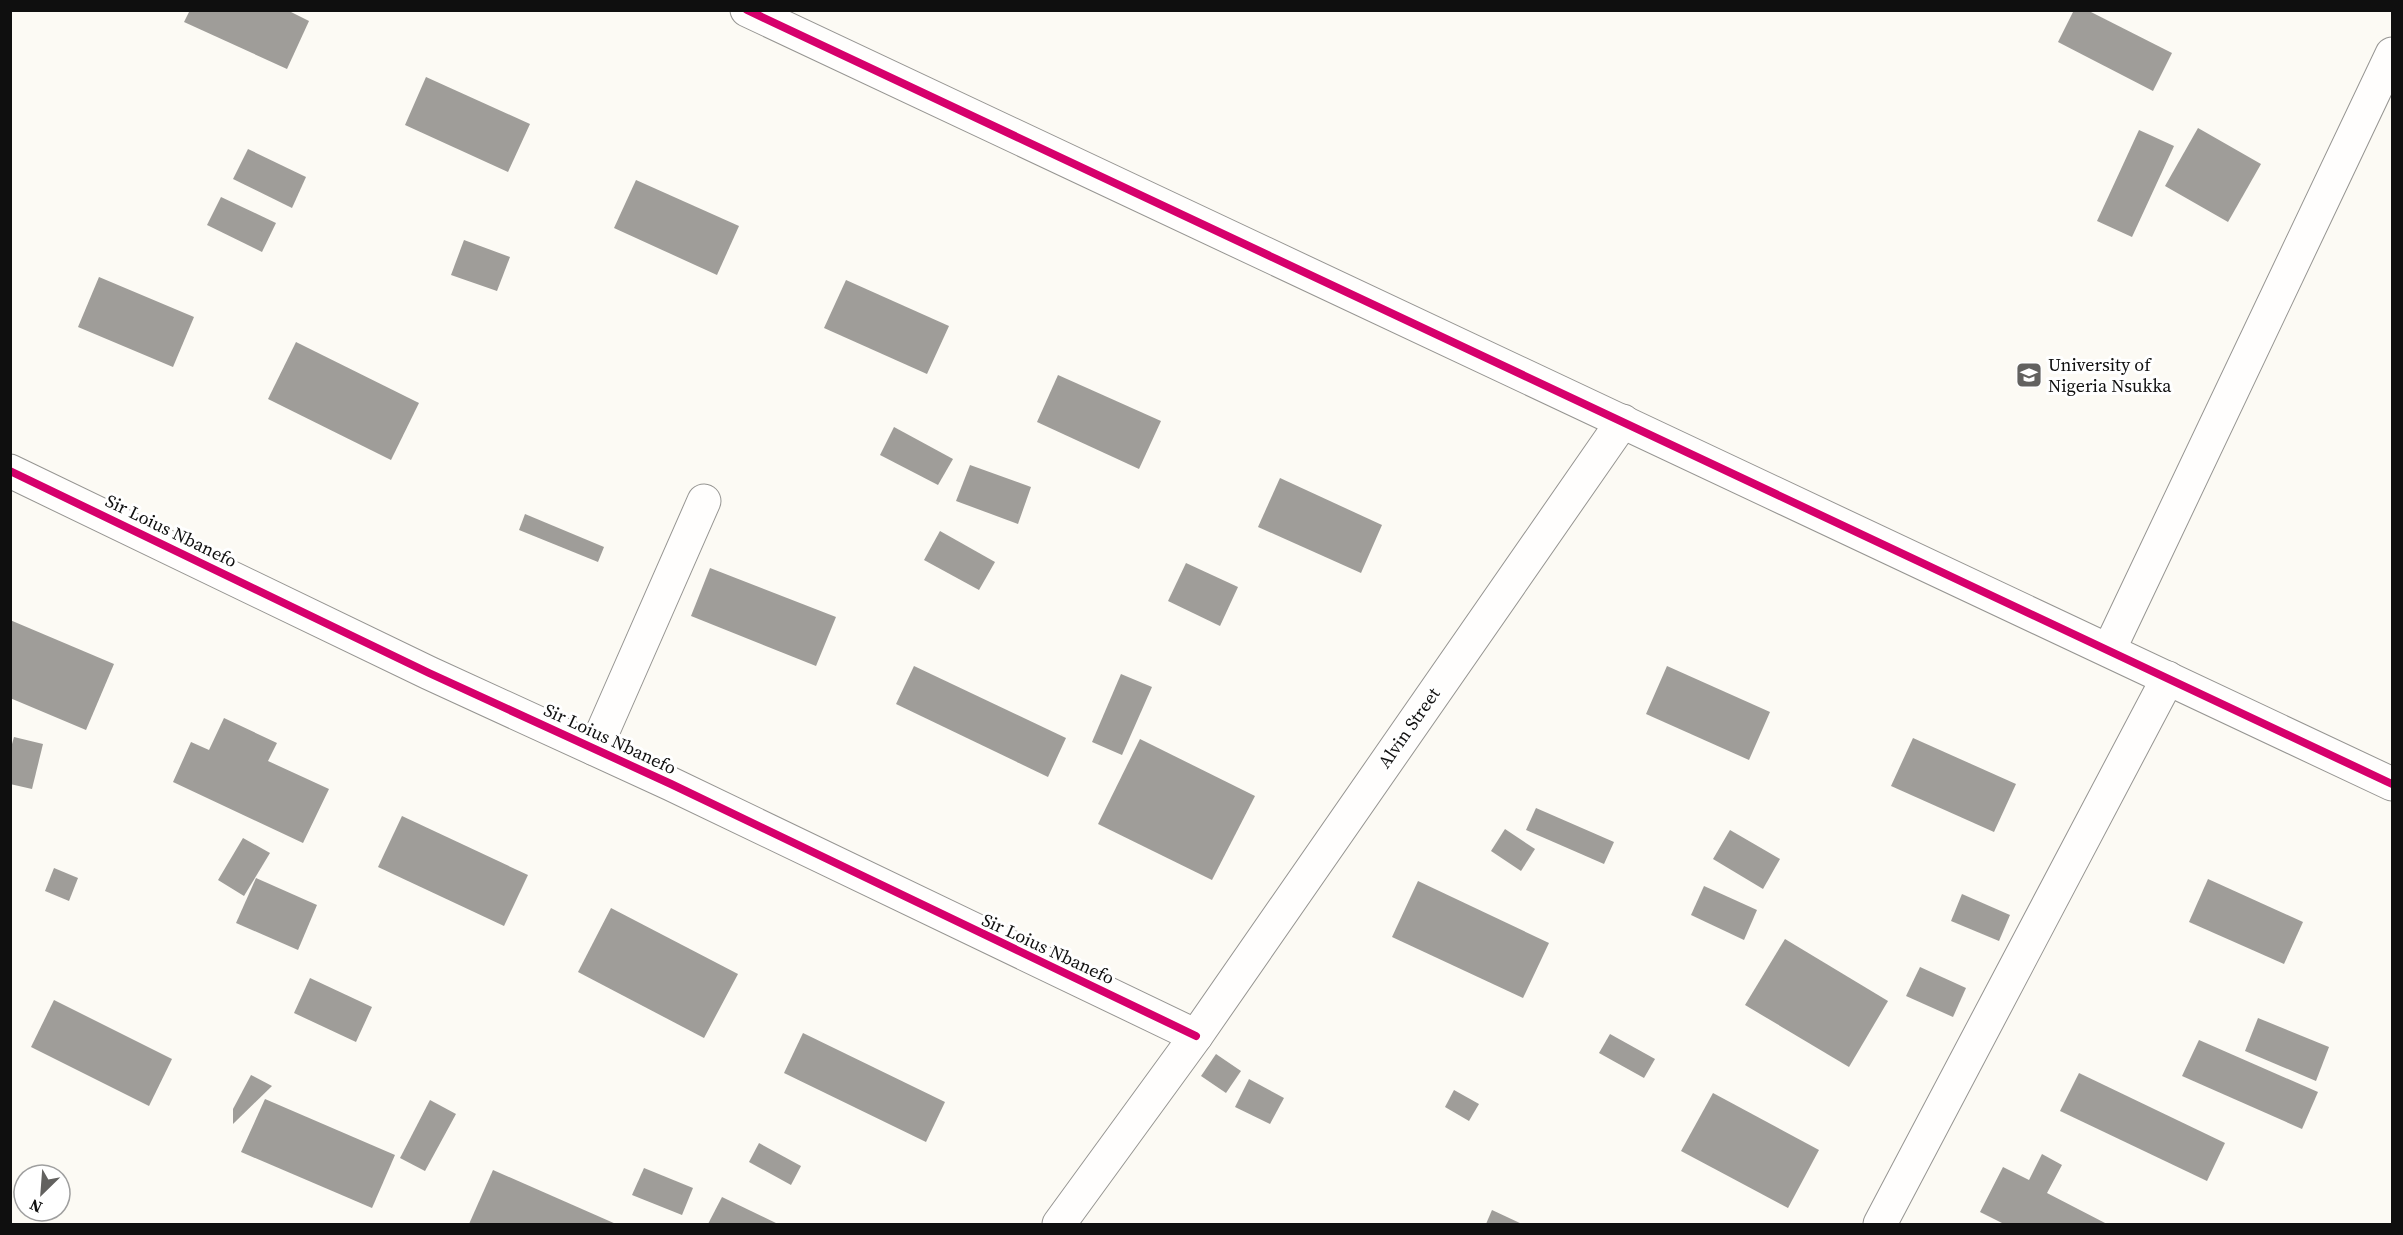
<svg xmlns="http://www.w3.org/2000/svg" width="2403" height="1235" font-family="'Source Serif 4',serif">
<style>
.building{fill:#9f9d99}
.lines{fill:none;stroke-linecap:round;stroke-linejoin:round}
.minor-casing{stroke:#969592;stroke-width:35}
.minor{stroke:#fffefd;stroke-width:33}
.cycleway-casing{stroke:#fff;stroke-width:11}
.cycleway{stroke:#d6006c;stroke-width:8}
.labels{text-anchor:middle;stroke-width:6;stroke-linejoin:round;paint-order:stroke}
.poi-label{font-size:18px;fill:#0f0f0f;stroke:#fff;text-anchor:start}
.street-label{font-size:18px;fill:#0f0f0f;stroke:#fff}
</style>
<rect width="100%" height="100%" fill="#fcfaf4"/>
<!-- building -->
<g class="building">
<polygon points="190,10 287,10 309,21 287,69 184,22"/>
<polygon points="2074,10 2087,10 2172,53 2153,91 2058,42"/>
<polygon points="426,77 530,124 508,172 405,125"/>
<polygon points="2198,128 2261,164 2228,222 2165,186"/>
<polygon points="2139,130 2174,146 2132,237 2097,221"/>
<polygon points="248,149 306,177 292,208 233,179"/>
<polygon points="636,180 739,226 717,275 614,228"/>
<polygon points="221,197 276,223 262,252 207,225"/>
<polygon points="464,240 510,257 497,291 451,275"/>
<polygon points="99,277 194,317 173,367 78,327"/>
<polygon points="846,280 949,326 927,374 824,328"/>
<polygon points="296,342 419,403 391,460 268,399"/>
<polygon points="1058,375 1161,421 1139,469 1037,422"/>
<polygon points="894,427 953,459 938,485 880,455"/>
<polygon points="970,465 1031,487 1018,524 956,501"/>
<polygon points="1280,478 1382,525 1361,573 1258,527"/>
<polygon points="525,514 604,547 598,562 519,530"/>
<polygon points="940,531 995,562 979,590 924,560"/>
<polygon points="1186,563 1238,587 1220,626 1168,601"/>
<polygon points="710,568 836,617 816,666 691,616"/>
<polygon points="10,620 114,664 86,730 10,698"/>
<polygon points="914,666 1066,738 1048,777 896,704"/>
<polygon points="1667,666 1770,712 1749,760 1646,714"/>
<polygon points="1121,674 1152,687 1122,755 1092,742"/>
<polygon points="224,718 277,743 268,761 329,789 303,843 173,782 191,742 209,750"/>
<polygon points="14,737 43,744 32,789 10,784 10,751"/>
<polygon points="1913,738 2016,784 1994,832 1891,786"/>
<polygon points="1140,739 1255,796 1212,880 1098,824"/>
<polygon points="1536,808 1614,842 1604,864 1526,830"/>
<polygon points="402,816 528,875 504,926 378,867"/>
<polygon points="1505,829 1535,849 1521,871 1491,851"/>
<polygon points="1730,830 1780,859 1763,889 1713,859"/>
<polygon points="243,838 270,853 244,896 218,880"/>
<polygon points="54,868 78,878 69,901 45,891"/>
<polygon points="256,878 317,905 298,950 236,923"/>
<polygon points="2208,879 2303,922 2284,964 2189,922"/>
<polygon points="1418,881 1549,943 1523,998 1392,937"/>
<polygon points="1704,886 1757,910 1744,940 1691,915"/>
<polygon points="1962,894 2010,915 1999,941 1951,921"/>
<polygon points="611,908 738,974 704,1038 578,972"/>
<polygon points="1785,939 1888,1001 1849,1067 1745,1005"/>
<polygon points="1920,967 1966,988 1953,1017 1906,996"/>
<polygon points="310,978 372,1007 356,1042 294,1013"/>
<polygon points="54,1000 172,1059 149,1106 31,1047"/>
<polygon points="2258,1018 2329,1047 2316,1081 2245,1051"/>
<polygon points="803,1033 945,1102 926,1142 784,1073"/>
<polygon points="1610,1034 1655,1059 1644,1078 1599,1053"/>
<polygon points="2199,1040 2318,1092 2302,1129 2182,1076"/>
<polygon points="1216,1054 1241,1071 1226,1093 1201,1076"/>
<polygon points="2079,1073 2225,1143 2207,1181 2060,1111"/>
<polygon points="251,1075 272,1086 233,1124 233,1109"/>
<polygon points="1249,1079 1284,1098 1270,1124 1235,1107"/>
<polygon points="1454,1090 1479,1104 1469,1121 1445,1107"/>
<polygon points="1713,1093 1819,1150 1788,1208 1681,1151"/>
<polygon points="265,1099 395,1155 372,1208 241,1152"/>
<polygon points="430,1100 456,1114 425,1171 400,1158"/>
<polygon points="759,1143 801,1166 791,1185 749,1162"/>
<polygon points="2042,1154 2062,1165 2047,1193 2107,1224 2004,1224 1980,1212 2003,1167 2029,1180"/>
<polygon points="644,1168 693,1188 682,1215 632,1195"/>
<polygon points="493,1170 616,1224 469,1224"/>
<polygon points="722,1197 778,1224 708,1224"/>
<polygon points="1492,1210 1522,1224 1486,1224"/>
</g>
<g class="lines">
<defs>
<g id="minor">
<polyline points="747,10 2392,784"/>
<polyline points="10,471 429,673 671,784 1196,1036"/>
<polyline points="2109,650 2392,54"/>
<polyline points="595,749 704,501"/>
<polyline points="1059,1224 1196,1036 1623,421"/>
<polyline points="1880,1224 2168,678"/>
</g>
</defs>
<!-- minor casing -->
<use href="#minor" class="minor-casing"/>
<!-- minor -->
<use href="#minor" class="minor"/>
<defs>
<g id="cycleway">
<polyline points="747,10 2392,784"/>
<polyline points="10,471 429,673 671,784 1196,1036"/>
</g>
</defs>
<!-- cycleway casing -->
<use href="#cycleway" class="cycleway-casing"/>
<!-- cycleway -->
<use href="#cycleway" class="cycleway"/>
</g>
<!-- icons -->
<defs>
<symbol id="university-square" viewBox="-11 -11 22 22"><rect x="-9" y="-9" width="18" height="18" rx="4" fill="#62615f" stroke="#fff"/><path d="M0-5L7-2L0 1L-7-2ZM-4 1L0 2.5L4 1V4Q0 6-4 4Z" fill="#fff"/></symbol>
</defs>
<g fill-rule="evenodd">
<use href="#university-square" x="2014" y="360" width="30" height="30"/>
</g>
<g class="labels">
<!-- poi labels -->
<g class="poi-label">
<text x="2048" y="371">University of<tspan x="2048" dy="21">Nigeria Nsukka</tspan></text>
</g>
<!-- street labels -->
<g class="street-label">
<text transform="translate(171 531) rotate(26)" y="6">Sir Loius Nbanefo</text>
<text transform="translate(1409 728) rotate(-55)" y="6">Alvin Street</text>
<text transform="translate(610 739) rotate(25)" y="6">Sir Loius Nbanefo</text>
<text transform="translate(1048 949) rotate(25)" y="6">Sir Loius Nbanefo</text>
</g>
</g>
<!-- border -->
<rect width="2403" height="1235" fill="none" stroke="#0f0f0f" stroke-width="24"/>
<!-- north arrow -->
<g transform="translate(42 1193) rotate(205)"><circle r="28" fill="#ffffff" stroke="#9f9f9f" stroke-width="1.5"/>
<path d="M0-4.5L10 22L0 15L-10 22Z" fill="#62615f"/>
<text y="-9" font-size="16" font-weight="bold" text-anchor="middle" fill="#0f0f0f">N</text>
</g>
</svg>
